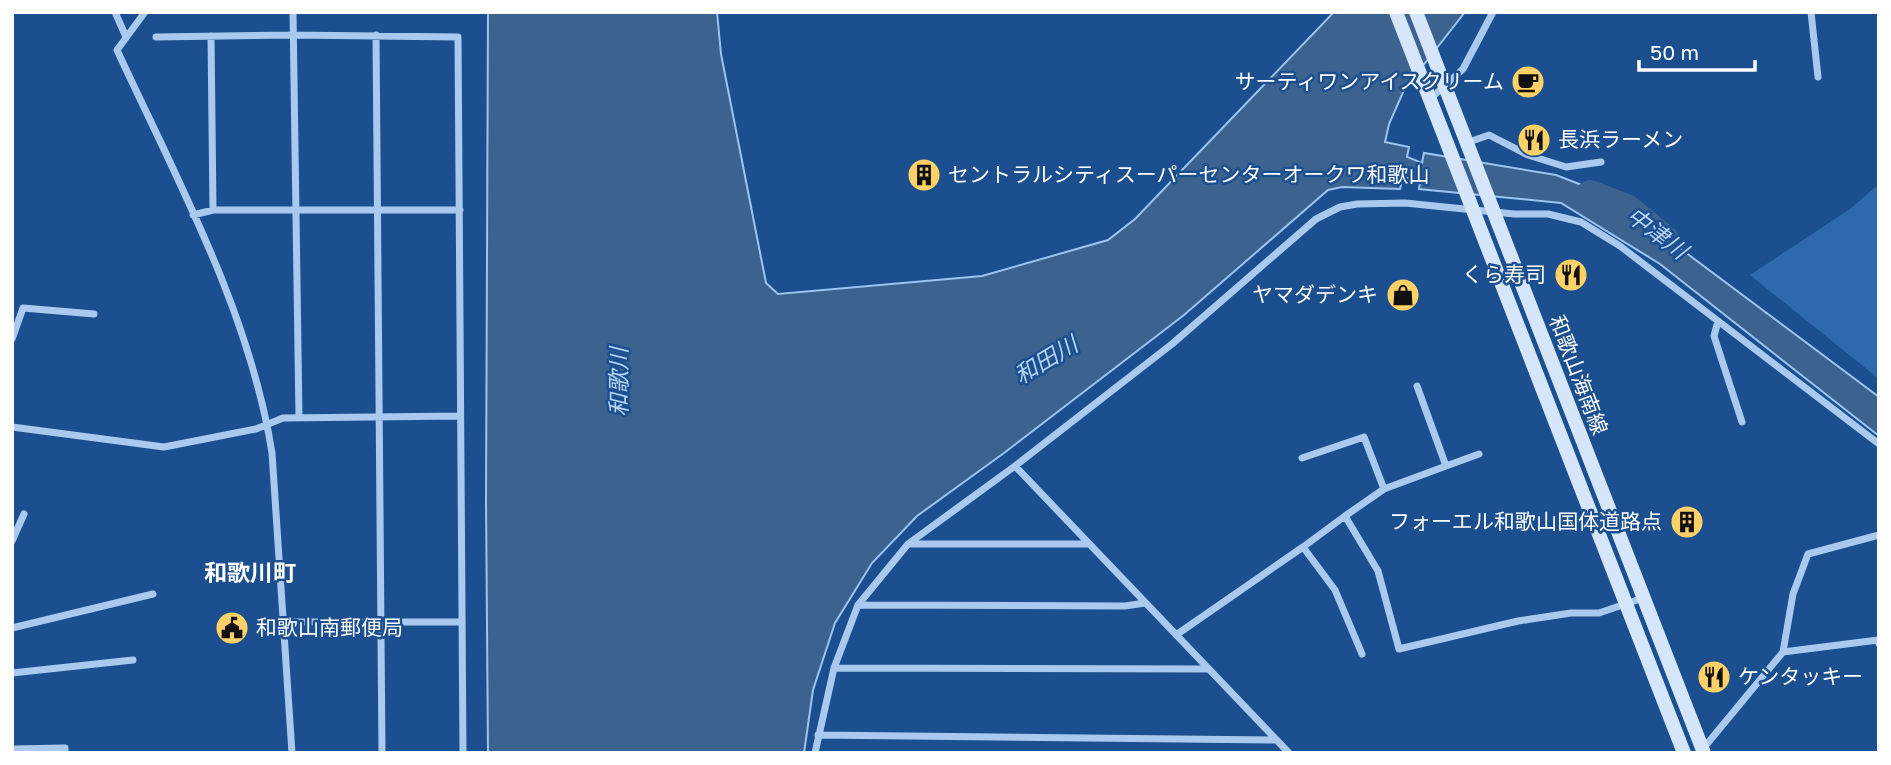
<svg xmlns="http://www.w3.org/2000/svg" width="1891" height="765" viewBox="0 0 1891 765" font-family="'Golos Text','Noto Sans JP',sans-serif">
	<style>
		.green { fill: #2e69ad }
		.water { fill: #3c6290; stroke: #9cc4f0; stroke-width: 2 }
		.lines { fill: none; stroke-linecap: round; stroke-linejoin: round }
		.river { stroke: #3c6290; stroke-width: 28 }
		.street { stroke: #a9c9ee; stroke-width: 7 }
		.secondary { stroke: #d6e6fa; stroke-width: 14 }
		.labels { text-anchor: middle; stroke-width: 5; stroke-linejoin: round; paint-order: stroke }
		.poi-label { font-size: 21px; fill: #fff; stroke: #1b4f8f; text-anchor: end }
		.street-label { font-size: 21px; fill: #fff; stroke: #1b4f8f }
		.water-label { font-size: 23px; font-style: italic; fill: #b5d3f5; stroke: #1b4f8f }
		.neighbourhood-label { font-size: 23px; font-weight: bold; fill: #fff; stroke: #1b4f8f }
	</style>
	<rect width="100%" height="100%" fill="#1b4f8f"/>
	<path class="green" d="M1879 184V379L1750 275 1850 209Z"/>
	<path class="water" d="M488 12H717L721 54 766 283 778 294 982 276 1108 240 1135 219 1334 12H1465L1404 90 1389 124 1385 142 1409 147 1407 157 1422 163 1424 153 1556 175 1610 196 1879 397V436L1660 264 1561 203 1419 189 1420 182 1403 177 1400 189 1342 187 1328 190 1184 315 1004 453 917 516 872 563 835 623 813 690 804 753H488L486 500Z"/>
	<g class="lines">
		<path class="river" d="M1590 194 1627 208 1665 239"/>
		<path class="street" d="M115 12 126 37
			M145 12 117 50C176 178 250 312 272 453L292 753
			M293 12 299 418
			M1811 12 1818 77
			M376 35 382 753
			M211 36 213 210
			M156 37 293 35 458 37 463 753
			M1430 99 1463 69 1493 12
			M1466 143 1489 135 1528 155 1566 167 1601 162
			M193 215 213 210H460
			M1718 321 1714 336 1742 422
			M12 339 23 308 94 314
			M1417 386 1446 466 1479 454
			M12 427 164 447 256 429 283 418 460 416
			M1302 458 1364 437 1384 489 1446 466
			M1015 466 1289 753
			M1384 489 1345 516 1378 571 1399 649 1518 621 1571 613H1599L1643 598
			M1345 516 1303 547 1335 590 1362 654
			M12 541 24 514
			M909 544H1089
			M858 605 1125 606 1145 603
			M284 622H462
			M12 628 153 594
			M1176 635 1303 547
			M1783 652 1878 640 1879 644
			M834 668 1208 669
			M12 673 133 660
			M818 735 1276 740
			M12 749 65 748V753
			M1702 750 1783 652 1793 594 1808 554 1879 535
			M815 753 834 668 858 605 908 544 1015 466 1172 344 1316 219 1340 207 1357 204 1405 203 1514 214H1548L1581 222 1620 246 1879 444"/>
		<path class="secondary" d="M1396 12 1684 753
			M1416 12 1704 753"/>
	</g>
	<defs>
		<symbol id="cafe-disc" viewBox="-11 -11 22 22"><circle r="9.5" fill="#ffd166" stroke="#1b4f8f"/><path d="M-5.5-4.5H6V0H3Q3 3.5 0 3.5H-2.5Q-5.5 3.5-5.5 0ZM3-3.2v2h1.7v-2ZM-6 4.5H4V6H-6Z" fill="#111"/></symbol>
		<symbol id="restaurant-disc" viewBox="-11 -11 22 22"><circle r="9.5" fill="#ffd166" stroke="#1b4f8f"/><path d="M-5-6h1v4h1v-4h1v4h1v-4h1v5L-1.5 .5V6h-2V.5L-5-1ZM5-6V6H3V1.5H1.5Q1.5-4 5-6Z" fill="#111"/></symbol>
		<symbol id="building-disc" viewBox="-11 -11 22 22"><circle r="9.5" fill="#ffd166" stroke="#1b4f8f"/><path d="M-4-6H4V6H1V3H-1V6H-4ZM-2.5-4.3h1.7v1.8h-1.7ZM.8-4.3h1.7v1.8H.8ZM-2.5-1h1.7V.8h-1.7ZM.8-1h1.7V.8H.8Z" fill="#111"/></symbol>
		<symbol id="shop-disc" viewBox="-11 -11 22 22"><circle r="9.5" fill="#ffd166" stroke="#1b4f8f"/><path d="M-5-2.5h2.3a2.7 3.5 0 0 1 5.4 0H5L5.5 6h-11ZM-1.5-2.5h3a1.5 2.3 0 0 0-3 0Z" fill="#111"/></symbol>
		<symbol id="civic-disc" viewBox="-11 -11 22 22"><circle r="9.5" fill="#ffd166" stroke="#1b4f8f"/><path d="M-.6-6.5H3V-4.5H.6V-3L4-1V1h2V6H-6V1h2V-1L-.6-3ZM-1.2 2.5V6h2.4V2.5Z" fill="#111"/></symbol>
	</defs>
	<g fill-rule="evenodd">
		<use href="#cafe-disc" x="1509" y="63" width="38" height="38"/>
		<use href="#restaurant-disc" x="1515" y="121" width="38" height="38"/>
		<use href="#building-disc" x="905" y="156" width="38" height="38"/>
		<use href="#restaurant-disc" x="1552" y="256" width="38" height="38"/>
		<use href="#shop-disc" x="1384" y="276" width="38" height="38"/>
		<use href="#building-disc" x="1668" y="503" width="38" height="38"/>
		<use href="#civic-disc" x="213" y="609" width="38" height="38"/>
		<use href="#restaurant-disc" x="1695" y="658" width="38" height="38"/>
	</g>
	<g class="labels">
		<g class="poi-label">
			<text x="1504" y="89">サーティワンアイスクリーム</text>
			<text x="1558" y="147" text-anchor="start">長浜ラーメン</text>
			<text x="948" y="182" text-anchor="start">セントラルシティスーパーセンターオークワ和歌山</text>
			<text x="1546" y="282">くら寿司</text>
			<text x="1378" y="302">ヤマダデンキ</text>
			<text x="1662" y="529">フォーエル和歌山国体道路点</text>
			<text x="256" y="635" text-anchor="start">和歌山南郵便局</text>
			<text x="1738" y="684" text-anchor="start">ケンタッキー</text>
		</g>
		<g class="street-label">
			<text transform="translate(1578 375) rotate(69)" y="7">和歌山海南線</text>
		</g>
		<g class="water-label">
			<text transform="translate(1657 233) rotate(37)" y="8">中津川</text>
			<text transform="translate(1046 360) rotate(-31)" y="8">和田川</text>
			<text transform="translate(619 382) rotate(-90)" y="8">和歌川</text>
		</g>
		<g class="neighbourhood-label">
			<text x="250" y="581">和歌川町</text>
		</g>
	</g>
	<rect width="1891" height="765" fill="none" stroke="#ffffff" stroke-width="28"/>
	<path d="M1639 60v10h116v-10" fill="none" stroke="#ffffff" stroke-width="3.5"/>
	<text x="1650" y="60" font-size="21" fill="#ffffff" stroke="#1b4f8f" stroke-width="5" paint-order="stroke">50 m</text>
</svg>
